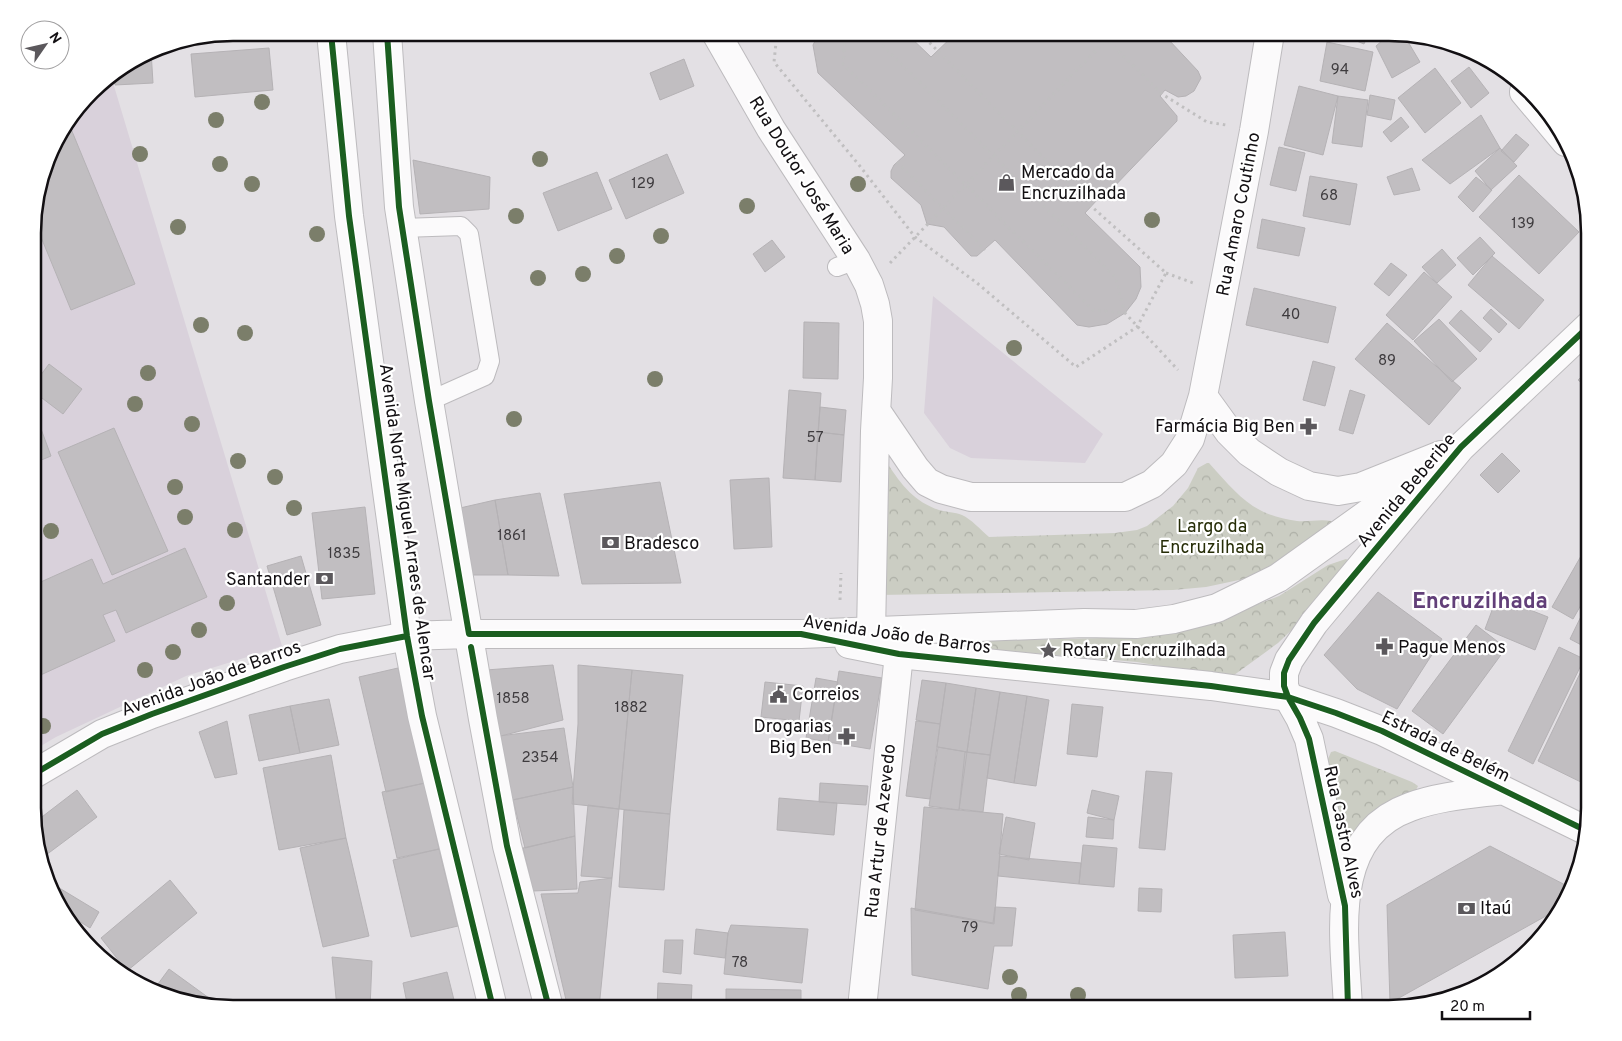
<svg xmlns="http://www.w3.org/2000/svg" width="1622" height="1041" viewBox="0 0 1622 1041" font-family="Overpass,sans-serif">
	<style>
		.built { fill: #d9d1db }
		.park { fill: url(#park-crowns) }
		.building { fill: #c1bec1; stroke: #b5b2b5 }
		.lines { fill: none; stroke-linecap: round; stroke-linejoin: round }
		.lane-casing { stroke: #bdbbbe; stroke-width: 20 }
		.street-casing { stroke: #bdbbbe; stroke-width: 30 }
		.secondary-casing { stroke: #bdbbbe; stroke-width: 30 }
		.primary-casing { stroke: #bdbbbe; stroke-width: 30 }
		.path { stroke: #c0bfc0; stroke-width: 3; stroke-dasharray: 2.5 4; stroke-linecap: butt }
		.lane { stroke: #fbfafb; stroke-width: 18 }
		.street { stroke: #fbfafb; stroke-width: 28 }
		.secondary { stroke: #fbfafb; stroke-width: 28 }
		.primary { stroke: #fbfafb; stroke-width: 28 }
		.cycleway-casing { stroke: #fff; stroke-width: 9 }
		.cycleway { stroke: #1b5e20; stroke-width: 6 }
		.tree { fill: #7b7e6a }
		.labels { text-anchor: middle; stroke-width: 4.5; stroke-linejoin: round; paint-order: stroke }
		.number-label { font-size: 15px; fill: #3e3b3e }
		.poi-label { font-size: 18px; fill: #120f12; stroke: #fff; text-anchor: start }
		.street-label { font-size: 18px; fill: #120f12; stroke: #fff }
		.park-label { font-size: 18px; fill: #262d07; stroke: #fff }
		.district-label { font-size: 22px; font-weight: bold; fill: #623f79; stroke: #fff }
		.rim { fill: none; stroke: #120f12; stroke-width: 2.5 }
	</style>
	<defs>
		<pattern id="park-crowns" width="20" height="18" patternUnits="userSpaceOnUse" patternTransform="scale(1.25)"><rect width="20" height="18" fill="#cbcdc3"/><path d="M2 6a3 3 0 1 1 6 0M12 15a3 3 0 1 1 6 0" fill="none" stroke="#adafa6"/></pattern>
	</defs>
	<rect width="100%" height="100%" fill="#e3e0e4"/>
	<path class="built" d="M111 76 282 646 186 676 56 737 34 750V207L53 144 101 82Z
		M933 296 1103 434 1085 463 971 458 950 448 924 413Z"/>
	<path class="park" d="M1207 463H1209C1238 495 1252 515 1297 521 1308 522 1320 519 1331 521L1334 524 1335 527 1253 577 1206 587 1173 590 878 595 888 464C901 485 915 502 939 510 946 512 955 512 962 515 971 519 981 530 989 537L1115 533 1137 530 1147 526 1173 506 1188 488 1198 468Z
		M1346 559 1350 561 1301 621 1278 643 1230 678 1137 662 879 640 969 641 1149 637 1200 626 1279 596 1328 565Z
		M1335 751 1412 782 1418 786 1416 790C1385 800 1362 818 1345 846L1338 823 1328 759 1331 752Z"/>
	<path class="building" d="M819 33H906L931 57 956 33H1161L1168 39 1198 71 1201 78 1194 91 1186 96 1178 97 1165 90 1160 96 1177 116V121L1108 193 1098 199 1085 213 1140 267 1141 287 1136 299 1125 313 1107 324 1089 327 1077 325 995 240 977 256H971L944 227 927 224 921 205 891 178V171L894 165 905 155 818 73 813 45Z
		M1337 33H1369L1364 44Z
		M1391 33 1404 35 1420 62 1392 78 1376 46Z
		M1327 42 1373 52 1365 91 1320 81Z
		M269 48 273 90 195 97 191 54Z
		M151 51 153 83 115 85V74Z
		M684 59 694 86 660 100 650 73Z
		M1469 67 1489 93 1471 108 1451 81Z
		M1435 68 1461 103 1425 133 1398 98Z
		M1299 86 1338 96 1323 155 1284 145Z
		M1370 95 1395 100 1391 120 1367 115Z
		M1338 96 1368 100 1362 147 1332 143Z
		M1481 115 1500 148 1450 184 1422 160Z
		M1401 117 1409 127 1391 142 1383 132Z
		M69 124 135 284 71 310 34 220V207L53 144Z
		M1516 134 1529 145 1514 162 1501 151Z
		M1279 147 1305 153 1296 191 1270 185Z
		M1500 148 1517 166 1491 190 1475 171Z
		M667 154 684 193 626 219 609 180Z
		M413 160 490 177 489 209 420 214Z
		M1412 168 1420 190 1394 195 1387 177Z
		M597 172 612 209 558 231 543 193Z
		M1519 175 1579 232 1539 274 1479 217Z
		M1310 176 1357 184 1350 225 1303 216Z
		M1476 177 1492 190 1473 212 1458 197Z
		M1262 219 1305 228 1299 256 1257 248Z
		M1480 237 1495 253 1473 275 1457 258Z
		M772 240 785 257 765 272 753 254Z
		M1442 249 1456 265 1437 283 1422 267Z
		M1492 256 1544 300 1519 329 1468 285Z
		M1391 263 1407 275 1389 296 1374 284Z
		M1424 272 1452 297 1413 340 1386 315Z
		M1254 288 1336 307 1328 343 1246 325Z
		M1491 309 1507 324 1499 333 1483 318Z
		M1461 310 1492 339 1480 352 1449 323Z
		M1439 319 1477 359 1452 382 1414 341Z
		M804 322 839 323 838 379 803 378Z
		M1387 323 1461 388 1429 425 1355 359Z
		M1313 361 1335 367 1325 406 1303 400Z
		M49 364 82 389 63 414 34 392V384Z
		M1589 369V389L1578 380Z
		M789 390 821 393 815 480 783 478Z
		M1350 390 1365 395 1353 434 1339 430Z
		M820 407 846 410 844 435 818 432Z
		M34 410 51 456 34 463Z
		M114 428 168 551 112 575 58 452Z
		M818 432 844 435 841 482 815 480Z
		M1502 453 1520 471 1498 493 1480 475Z
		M769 478 772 547 734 549 730 480Z
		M660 482 681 583 582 584 564 494Z
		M540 493 559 576 508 575 495 500Z
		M495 500 508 575H472L460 508Z
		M365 507 375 594 322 599 312 513Z
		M185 548 207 597 126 633 116 610 103 615 115 641 34 678V585L92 559 103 584Z
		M301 556 321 625 287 635 267 566Z
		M1581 556 1589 561V591L1573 619 1552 607Z
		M1378 592 1442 639 1397 709 1357 689 1324 655Z
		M1497 597 1548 617 1535 650 1485 629Z
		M1589 600V649L1570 639Z
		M1476 625 1506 648 1443 734 1412 711Z
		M1559 647 1584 659 1533 764 1508 751Z
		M1585 663 1589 665V786L1538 761Z
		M553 665 563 720 497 737 486 670Z
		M578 665 632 670 619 809 572 804 578 724Z
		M398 668 425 783 386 792 359 677Z
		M632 670 683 675 670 814 619 809Z
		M839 671 882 678 870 749 828 742Z
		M816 678 838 682 828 742 806 738Z
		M922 680 946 683 940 724 916 720Z
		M765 682 803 686 799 721 761 717Z
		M946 683 976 688 967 752 937 747Z
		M976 688 1000 692 990 755 967 752Z
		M1000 692 1027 696 1014 783 987 778Z
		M1027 696 1049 700 1036 786 1014 783Z
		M329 699 339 745 300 753 290 706Z
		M1072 704 1103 707 1097 757 1067 754Z
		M290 706 300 753 259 761 249 715Z
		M227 721 237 774 215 778 199 732Z
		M916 721 940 724 930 799 906 796Z
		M564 728 573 787 512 800 499 736Z
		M938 747 967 752 959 810 929 806Z
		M965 752 990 755 983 812 959 809Z
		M331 755 346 838 279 850 263 768Z
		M1146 771 1172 773 1165 850 1139 848Z
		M425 783 439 849 397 858 382 792Z
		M820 783 868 786 866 805 819 802Z
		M573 787 575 836 525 848 513 800Z
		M77 790 97 817 42 858 34 834V823Z
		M1092 790 1119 796 1114 820 1087 813Z
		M779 798 837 803 834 835 777 830Z
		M588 805 619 809 612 878 581 876Z
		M924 807 1003 814 994 924 915 910Z
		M624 810 670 814 664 890 619 887Z
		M1006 817 1035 823 1029 860 999 854Z
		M1088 817 1114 820 1113 839 1086 837Z
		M575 836 577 889 533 891 523 848Z
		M346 838 369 936 323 947 300 848Z
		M1083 845 1117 848 1114 887 1079 884Z
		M1490 846 1571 888 1562 907 1390 1003 1387 905Z
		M439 849 458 926 411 937 393 860Z
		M1000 856 1081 863 1079 884 998 876Z
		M612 878 599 1008H585L567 1004 541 894 578 893 580 882Z
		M170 880 197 913 127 971 101 938Z
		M51 883 99 912 90 928 60 909Z
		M1139 888 1162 889 1161 912 1138 911Z
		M995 907 1016 908 1012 946H994L988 989 912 975 911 908 993 923Z
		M731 925 808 929 802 983 724 974 728 933Z
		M696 929 728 933 725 958 694 954Z
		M1285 932 1288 976 1235 978 1233 935Z
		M665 940H683L681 974 663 972Z
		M332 957 372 961 370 1008H337Z
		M169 969 220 1006 169 998 124 976 127 971 155 988Z
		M447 972 456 1008H408L403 983Z
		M658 983 692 985 691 1008H657Z
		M726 989 801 990V1008H726Z"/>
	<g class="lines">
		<defs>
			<path id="lane" d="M402 228 461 226 469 234 490 361 485 376 429 401
				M837 267 856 260"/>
			<path id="street" d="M716 33 771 129 856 260 869 285 875 304 878 321V378L875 431 871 633
				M1524 92 1566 142
				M1203 396 1229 432 1249 452 1279 472 1309 486 1338 491 1361 487 1441 455
				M877 412 915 468 927 482 941 489 971 497H1125L1152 484 1174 464 1190 439 1203 396 1254 131 1270 33
				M862 1008 899 654"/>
			<path id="secondary" d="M1288 697 1336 713 1382 731 1587 831
				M1288 697 1300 718 1309 739 1342 895
				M34 774 102 734 152 714 284 667 340 649 407 636
				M1348 1008C1345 938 1326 837 1410 807 1439 796 1472 794 1503 790"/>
			<path id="primary" d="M331 33 349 216 407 636 422 716 493 1008
				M387 33 399 207 429 401 483 719 507 846 549 1008
				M407 636 469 634H801L1084 623 1136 624 1174 619 1217 608 1278 578 1461 447
				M849 644 899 654 1211 686 1288 697 1284 686V673L1289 660 1314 623 1461 447 1589 326"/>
		</defs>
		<use href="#lane" class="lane-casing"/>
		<use href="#street" class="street-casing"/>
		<use href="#secondary" class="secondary-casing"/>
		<use href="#primary" class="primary-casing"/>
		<path class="path" d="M777 33 774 62 859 165 915 237 977 283 1076 367 1137 327 1166 273 1091 206 920 33
			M839 33 845 38 843 64 1093 310 1125 313 1178 370
			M1100 33 1162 94 1207 122 1226 125
			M845 38 878 41 1115 277 1125 313
			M897 162 985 250
			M890 263 1106 40
			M1166 273 1196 284
			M840 600 841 573"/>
		<use href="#lane" class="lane"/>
		<use href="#street" class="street"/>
		<use href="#secondary" class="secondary"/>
		<use href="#primary" class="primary"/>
		<defs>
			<path id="cycleway" d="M331 33 349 216 407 636 422 716 493 1008
				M387 33 399 207 429 401 469 634H801L899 654 1211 686 1288 697 1336 713 1382 731 1587 831
				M1524 92 1566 142
				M471 647 507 846 549 1008
				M34 774 102 734 152 714 284 667 340 649 407 636
				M1348 1008 1345 906 1309 739 1300 718 1288 697 1284 686V673L1289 660 1314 623 1461 447 1589 326"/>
		</defs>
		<use href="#cycleway" class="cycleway-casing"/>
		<use href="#cycleway" class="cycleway"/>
	</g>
	<g class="tree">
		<circle cx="262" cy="102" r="8"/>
		<circle cx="216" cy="120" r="8"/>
		<circle cx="140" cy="154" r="8"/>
		<circle cx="540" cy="159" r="8"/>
		<circle cx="220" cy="164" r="8"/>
		<circle cx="252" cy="184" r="8"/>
		<circle cx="858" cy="184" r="8"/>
		<circle cx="747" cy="206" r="8"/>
		<circle cx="516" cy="216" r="8"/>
		<circle cx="1152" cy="220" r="8"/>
		<circle cx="178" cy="227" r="8"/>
		<circle cx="317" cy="234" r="8"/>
		<circle cx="661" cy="236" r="8"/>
		<circle cx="617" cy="256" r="8"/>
		<circle cx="583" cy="274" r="8"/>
		<circle cx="538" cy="278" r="8"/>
		<circle cx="201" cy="325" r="8"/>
		<circle cx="245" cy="333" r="8"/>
		<circle cx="1014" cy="348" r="8"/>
		<circle cx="148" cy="373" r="8"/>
		<circle cx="655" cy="379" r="8"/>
		<circle cx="135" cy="404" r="8"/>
		<circle cx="514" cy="419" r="8"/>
		<circle cx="192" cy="424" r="8"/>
		<circle cx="238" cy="461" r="8"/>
		<circle cx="275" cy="477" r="8"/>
		<circle cx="175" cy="487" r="8"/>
		<circle cx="294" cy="508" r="8"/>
		<circle cx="185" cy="517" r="8"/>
		<circle cx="235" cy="530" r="8"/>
		<circle cx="51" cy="531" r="8"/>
		<circle cx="227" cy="603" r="8"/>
		<circle cx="199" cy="630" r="8"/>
		<circle cx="173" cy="652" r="8"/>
		<circle cx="145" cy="670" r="8"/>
		<circle cx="43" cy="726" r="8"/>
		<circle cx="1010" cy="977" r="8"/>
		<circle cx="1019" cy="995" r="8"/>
		<circle cx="1078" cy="995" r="8"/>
	</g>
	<defs>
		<symbol id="shop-bare" viewBox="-9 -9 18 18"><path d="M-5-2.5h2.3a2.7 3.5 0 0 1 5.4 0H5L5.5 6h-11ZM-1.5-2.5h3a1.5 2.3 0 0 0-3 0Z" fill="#5b585c" stroke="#fff" stroke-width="2.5" paint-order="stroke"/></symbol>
		<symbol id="pharmacy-bare" viewBox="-9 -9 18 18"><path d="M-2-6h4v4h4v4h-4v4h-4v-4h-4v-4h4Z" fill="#5b585c" stroke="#fff" stroke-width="2.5" paint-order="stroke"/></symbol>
		<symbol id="bank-bare" viewBox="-9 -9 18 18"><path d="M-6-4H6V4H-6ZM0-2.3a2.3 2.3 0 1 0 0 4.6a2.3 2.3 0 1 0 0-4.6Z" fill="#5b585c" stroke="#fff" stroke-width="2.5" paint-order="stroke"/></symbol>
		<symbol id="sight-bare" viewBox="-9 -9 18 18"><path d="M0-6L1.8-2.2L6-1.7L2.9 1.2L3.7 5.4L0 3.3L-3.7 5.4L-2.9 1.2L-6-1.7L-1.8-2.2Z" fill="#5b585c" stroke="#fff" stroke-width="2.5" paint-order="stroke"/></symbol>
		<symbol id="civic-bare" viewBox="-9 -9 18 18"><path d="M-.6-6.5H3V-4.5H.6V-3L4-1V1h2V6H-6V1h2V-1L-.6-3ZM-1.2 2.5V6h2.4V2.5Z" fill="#5b585c" stroke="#fff" stroke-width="2.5" paint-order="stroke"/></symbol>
	</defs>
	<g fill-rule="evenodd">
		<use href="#shop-bare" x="994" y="170" width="25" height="25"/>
		<use href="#pharmacy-bare" x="1296" y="414" width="25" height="25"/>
		<use href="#bank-bare" x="598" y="530" width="25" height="25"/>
		<use href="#bank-bare" x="312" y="566" width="25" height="25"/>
		<use href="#pharmacy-bare" x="1372" y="634" width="25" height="25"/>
		<use href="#sight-bare" x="1036" y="638" width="25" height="25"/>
		<use href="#civic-bare" x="766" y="682" width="25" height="25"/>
		<use href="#pharmacy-bare" x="834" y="724" width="25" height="25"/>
		<use href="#bank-bare" x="1454" y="896" width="25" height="25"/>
	</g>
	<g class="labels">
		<g class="number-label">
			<text x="1340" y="74">94</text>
			<text x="643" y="188">129</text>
			<text x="1329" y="200">68</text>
			<text x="1523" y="228">139</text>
			<text x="1291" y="319">40</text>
			<text x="1387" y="365">89</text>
			<text x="815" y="442">57</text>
			<text x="512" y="540">1861</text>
			<text x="344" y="558">1835</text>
			<text x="513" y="703">1858</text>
			<text x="631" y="712">1882</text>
			<text x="540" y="762">2354</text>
			<text x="970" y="932">79</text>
			<text x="740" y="967">78</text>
		</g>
		<g class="poi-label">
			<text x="1021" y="178">Mercado da<tspan x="1021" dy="21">Encruzilhada</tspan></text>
			<text x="1295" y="432" text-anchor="end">Farmácia Big Ben</text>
			<text x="624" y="549">Bradesco</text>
			<text x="310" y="585" text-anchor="end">Santander</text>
			<text x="1398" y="653">Pague Menos</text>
			<text x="1062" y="656">Rotary Encruzilhada</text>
			<text x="792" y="700">Correios</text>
			<text x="832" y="732" text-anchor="end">Drogarias<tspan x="832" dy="21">Big Ben</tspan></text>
			<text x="1480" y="914">Itaú</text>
		</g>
		<g class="street-label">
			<text transform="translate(802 175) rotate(58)" y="6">Rua Doutor José Maria</text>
			<text transform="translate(1238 214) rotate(-79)" y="6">Rua Amaro Coutinho</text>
			<text transform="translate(1406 490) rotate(-50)" y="6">Avenida Beberibe</text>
			<text transform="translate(408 522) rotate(82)" y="6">Avenida Norte Miguel Arraes de Alencar</text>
			<text transform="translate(897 634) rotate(8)" y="6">Avenida João de Barros</text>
			<text transform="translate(211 678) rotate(-20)" y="6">Avenida João de Barros</text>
			<text transform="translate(1446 746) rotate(26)" y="6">Estrada de Belém</text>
			<text transform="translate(880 831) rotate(-84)" y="6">Rua Artur de Azevedo</text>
			<text transform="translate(1344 832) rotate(78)" y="6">Rua Castro Alves</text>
		</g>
		<g class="park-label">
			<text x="1212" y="532">Largo da<tspan x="1212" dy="21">Encruzilhada</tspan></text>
		</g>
		<g class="district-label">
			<text x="1480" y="608">Encruzilhada</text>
		</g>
	</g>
	<path d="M0 0H1622V1041H0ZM233 41H1389A192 192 0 0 1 1581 233V808A192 192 0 0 1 1389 1000H233A192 192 0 0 1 41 808V233A192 192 0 0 1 233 41Z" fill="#fff" fill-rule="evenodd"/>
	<path class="rim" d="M233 41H1389A192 192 0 0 1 1581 233V808A192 192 0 0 1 1389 1000H233A192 192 0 0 1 41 808V233A192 192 0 0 1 233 41Z"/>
	<g transform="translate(45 45) rotate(56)"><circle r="24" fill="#ffffff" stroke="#a09fa0"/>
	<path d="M0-4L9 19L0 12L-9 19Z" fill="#5b585c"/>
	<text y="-8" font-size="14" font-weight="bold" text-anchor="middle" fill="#120f12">N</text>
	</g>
	<path d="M1442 1011v8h88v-8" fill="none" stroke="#120f12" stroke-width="2.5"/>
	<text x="1450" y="1011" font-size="15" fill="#120f12" stroke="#ffffff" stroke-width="4" paint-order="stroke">20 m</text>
</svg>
